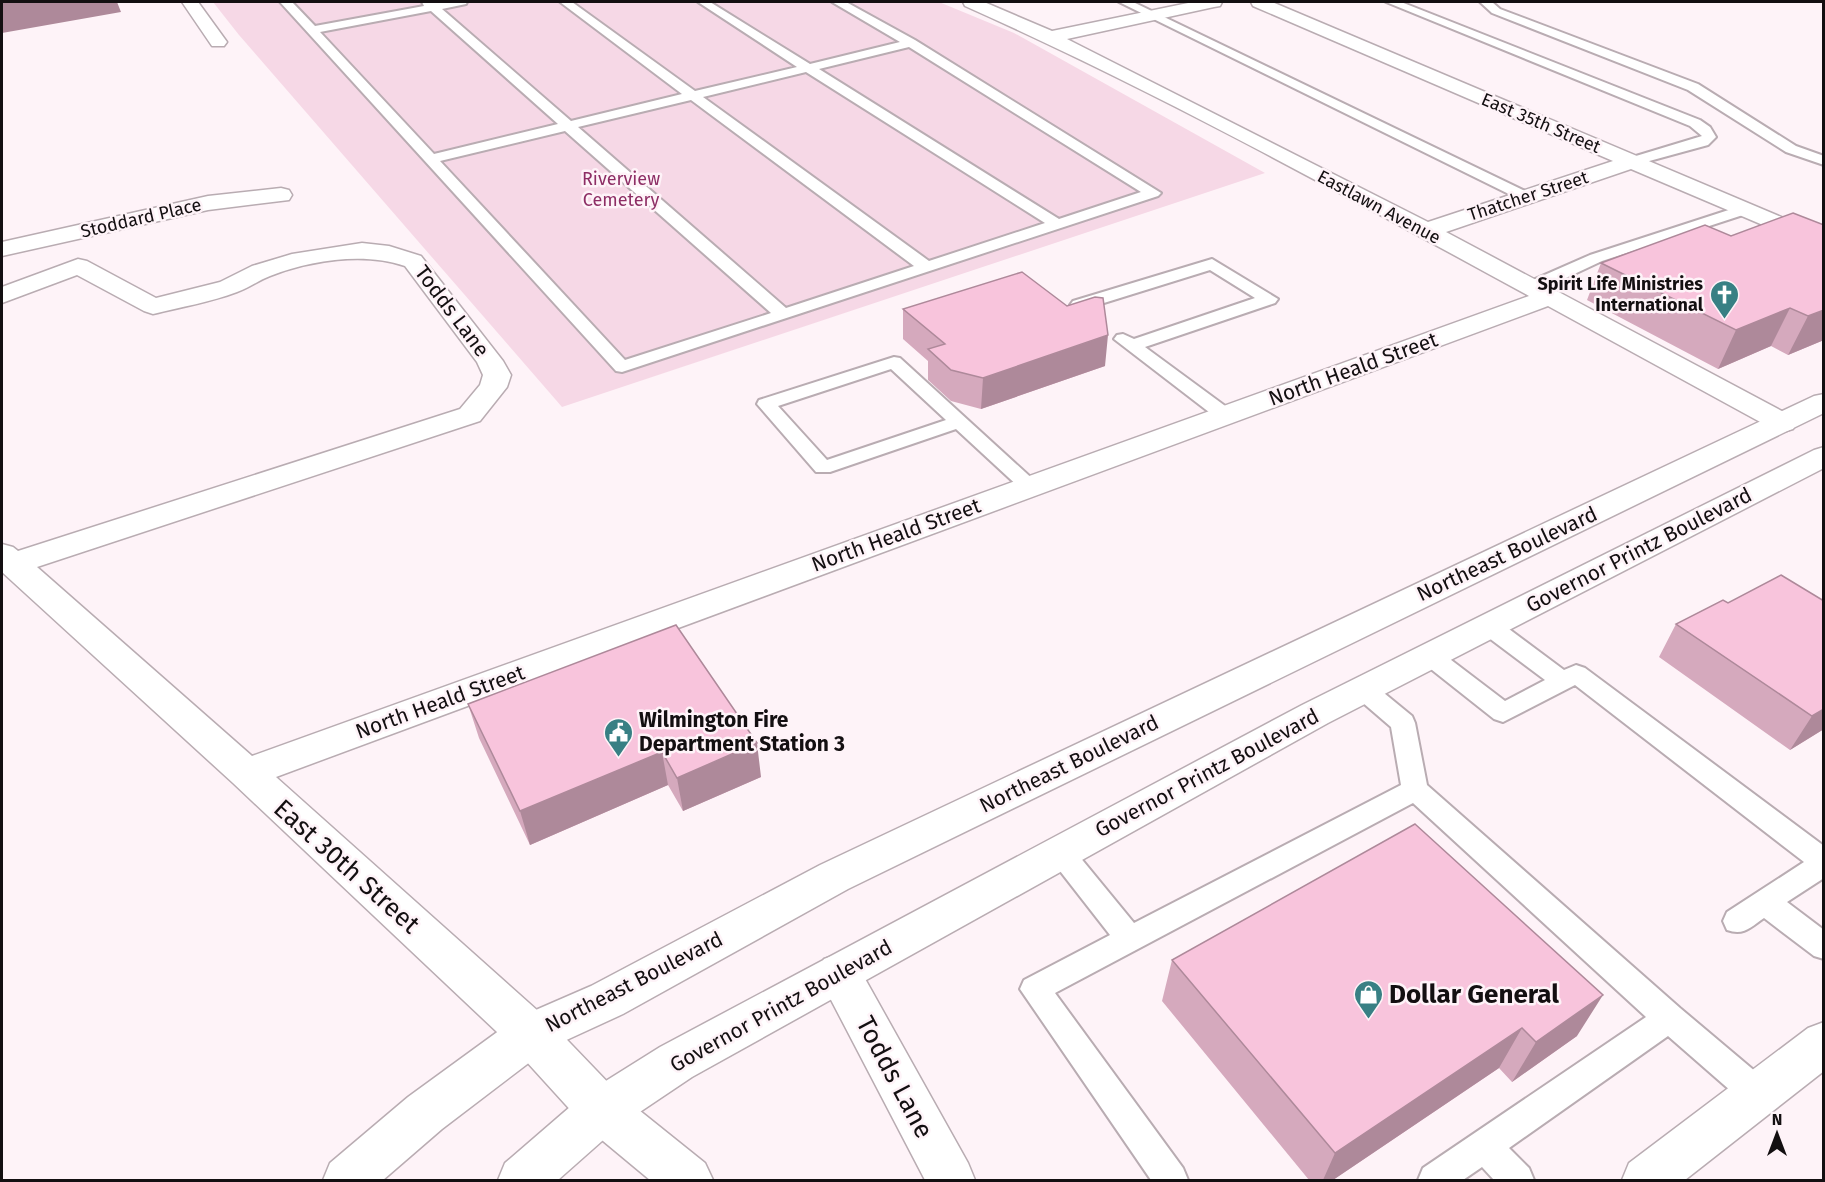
<svg xmlns="http://www.w3.org/2000/svg" width="1825" height="1182" viewBox="0 0 1825 1182" font-family="'Fira Sans',sans-serif">
	<style>
		.green { fill: #f6d8e6 }
		.lines { fill: none; stroke-linecap: round; stroke-linejoin: round }
		.service-casing { stroke: #b9acb2; stroke-width: 4 }
		.minor-casing { stroke: #b9acb2; stroke-width: 3 }
		.primary-casing { stroke: #b9acb2; stroke-width: 3 }
		.service { fill: #fff; fill-rule: evenodd }
		.minor { fill: #fff; fill-rule: evenodd }
		.primary { fill: #fff; fill-rule: evenodd }
		.wall { fill: #d5a9bd }
		.shaded-wall { fill: #ae899a }
		.building { fill: #f8c4dc; stroke: #ae899a; stroke-width: 1.5 }
		.labels { text-anchor: middle; stroke-width: 5; stroke-linejoin: round; paint-order: stroke }
		.far-street-label { font-size: 18px; fill: #130f11; stroke: #fef3f8 }
		.far-park-label { font-size: 18px; fill: #8d2e65; stroke: #fef3f8 }
		.far-poi-label { font-size: 18px; font-weight: bold; fill: #130f11; stroke: #fef3f8; text-anchor: end }
		.street-label { font-size: 21px; fill: #130f11; stroke: #fef3f8 }
		.poi-label { font-size: 21px; font-weight: bold; fill: #130f11; stroke: #fef3f8; text-anchor: start }
		.near-street-label { font-size: 26px; fill: #130f11; stroke: #fef3f8 }
		.near-poi-label { font-size: 26px; font-weight: bold; fill: #130f11; stroke: #fef3f8; text-anchor: start }
	</style>
	<rect width="100%" height="100%" fill="#fef3f8"/>
	<path class="green" d="M213 2H939L1014 33 1265 173 562 407 239 35Z"/>
	<g class="lines">
		<defs>
			<path id="service" d="M280 2H292L315 26 424 6 422 2 436 3 467 2 466 4 442 9 571 121 682 94 560 2H572L695 91 797 67 698 2H710L810 64 900 42 832 2H846L915 40 1161 193 1158 196 622 372 616 371ZM431 11 558 124 434 154 320 32ZM909 47 1141 192 1059 219 819 69ZM806 72 1045 223 929 261 703 97ZM691 100 914 266 786 308 578 127ZM565 131 771 313 625 360 440 161Z
				M1119 2H1133L1531 194 1534 197 1526 202 1521 200Z
				M1386 2H1401L1700 120 1710 127 1716 137 1708 145 1631 166 1626 165 1624 162 1626 159 1702 136 1690 126Z
				M1480 2H1492L1500 9 1698 84 1796 146 1824 156V165L1786 152 1688 90 1492 13Z
				M1744 205 1749 207 1752 210 1749 213 1602 261 1536 292H1524L1522 288 1524 284 1590 255Z
				M1212 259 1278 299 1275 303 1145 347 1232 411 1235 415 1232 419H1218L1114 339 1117 335 1123 334 1134 339 1255 298 1210 270 1091 307 1089 312H1077L1070 305 1073 301Z
				M894 357 900 358 1037 483 1040 487 1037 491 1030 493 1023 491 956 429 830 472H816L757 404 759 400ZM891 369 946 420 827 460 778 406Z
				M1489 618 1497 620 1564 670 1576 665 1585 668 1824 846V878L1787 902 1824 930V959L1814 956 1764 918C1751 927 1744 936 1727 930L1723 921 1727 912 1804 862 1575 685 1503 722 1494 719 1422 662 1418 656 1422 650 1430 648 1438 650 1505 701 1545 680 1481 632 1477 626 1481 620Z
				M1364 681 1373 684 1412 716 1415 723 1427 785 1680 1008 1769 1083 1774 1094 1769 1105 1758 1109 1747 1105 1668 1036 1509 1148 1529 1168 1534 1180H1494L1482 1167 1463 1180H1418L1423 1168 1646 1017 1413 803 1055 993 1183 1168 1188 1180H1151L1020 989 1024 980 1110 935 1046 853 1050 845 1060 842 1070 845 1134 923 1401 785 1391 727 1355 696 1352 690 1355 684Z"/>
			<path id="minor" d="M182 2H198L227 42 224 46H212Z
				M963 2H984L1052 31 1193 2H1222L1220 6 1214 7 1067 39 1428 222 1613 161 1253 6 1251 2H1272L1824 235V251L1631 169 1446 232 1793 417 1797 423 1793 429 1783 432 1773 429 1548 306 276 777 547 1019 619 1094 705 1163 713 1180H650L585 1126 515 1049 233 783 2 572V544L13 547 18 551 460 409 480 385 483 375 477 362 405 266C364 252 311 260 270 276 259 280 249 288 237 292 211 302 181 307 153 314L144 311 77 275 2 303V287L78 259 87 261 156 298 220 282 252 266 292 254 362 243 389 246 421 256 503 361 511 375 507 387 480 421 37 567 252 756 1529 296C1344 195 1158 92 965 6Z
				M281 188 289 190 292 195 289 200 208 210 2 256V242L208 196Z
				M839 954 854 959 968 1163 975 1180H925L817 973 824 959Z
				M1824 1022V1071L1685 1180H1622L1629 1163 1808 1028Z"/>
			<path id="primary" d="M1824 394V413L848 889 623 1014 547 1049 442 1129 383 1180H323L330 1163 408 1097 515 1019 591 986 820 865 1814 396Z
				M1824 447V468L1328 723 692 1077 619 1126 558 1180H498L505 1163 585 1094 660 1047 1302 705 1814 450Z"/>
		</defs>
		<use href="#service" class="service-casing"/>
		<use href="#minor" class="minor-casing"/>
		<use href="#primary" class="primary-casing"/>
		<use href="#service" class="service"/>
		<use href="#minor" class="minor"/>
		<use href="#primary" class="primary"/>
	</g>
	<path class="wall" d="M1824 225V340L1788 355 1771 346 1718 369 1587 300 1601 263 1731 236Z
		M903 309 1105 366 981 409 951 401 928 380V361L903 339Z
		M1723 600 1824 729 1790 750 1659 657 1676 624Z
		M468 704 761 777 683 811 668 785 530 845 479 738Z
		M1172 960 1577 1036 1512 1082 1499 1068 1333 1180H1309L1162 1001Z"/>
	<path class="shaded-wall" d="M2 2H117L121 12 2 33Z
		M1790 308 1771 346 1718 369 1736 330Z
		M1824 310V340L1788 355 1808 316Z
		M1108 335 1105 366 981 409 983 378Z
		M1824 709V729L1790 750 1812 716Z
		M757 743 761 777 683 811 677 778Z
		M662 752 668 785 530 845 520 811Z
		M1603 995 1577 1036 1512 1082 1536 1042Z
		M1522 1028 1499 1068 1333 1180H1323L1335 1153Z"/>
	<path class="building" d="M1793 213 1824 225V310L1808 316 1790 308 1736 330 1601 263 1705 225 1731 236Z
		M1022 272 1067 306 1095 297 1103 298 1108 335 983 378 951 370 928 349 945 344 903 309Z
		M1781 575 1824 601V709L1812 716 1676 624 1723 600 1728 603Z
		M676 625 757 743 677 778 662 752 520 811 468 704Z
		M1415 824 1603 995 1536 1042 1522 1028 1335 1153 1172 960Z"/>
	<defs>
		<symbol id="church-pin" viewBox="-11 -11 22 30"><path d="M0 17L-7.5 6A9.5 9.5 0 1 1 7.5 6Z" fill="#388084" stroke="#fef3f8"/><path d="M-1.2-6h2.4v3.5h3.3v2.4h-3.3V6h-2.4V-.1h-3.3v-2.4h3.3Z" fill="#fff"/></symbol>
		<symbol id="civic-pin" viewBox="-11 -11 22 30"><path d="M0 17L-7.5 6A9.5 9.5 0 1 1 7.5 6Z" fill="#388084" stroke="#fef3f8"/><path d="M-.6-6.5H3V-4.5H.6V-3L4-1V1h2V6H-6V1h2V-1L-.6-3ZM-1.2 2.5V6h2.4V2.5Z" fill="#fff"/></symbol>
		<symbol id="shop-pin" viewBox="-11 -11 22 30"><path d="M0 17L-7.5 6A9.5 9.5 0 1 1 7.5 6Z" fill="#388084" stroke="#fef3f8"/><path d="M-5-2.5h2.3a2.7 3.5 0 0 1 5.4 0H5L5.5 6h-11ZM-1.5-2.5h3a1.5 2.3 0 0 0-3 0Z" fill="#fff"/></symbol>
	</defs>
	<g fill-rule="evenodd">
		<use href="#church-pin" x="1708" y="278" width="33" height="45"/>
		<use href="#civic-pin" x="602" y="716" width="33" height="45"/>
		<use href="#shop-pin" x="1352" y="978" width="33" height="45"/>
	</g>
	<g class="labels">
		<g class="far-street-label">
			<text transform="translate(1541 123) rotate(23)" y="6">East 35th Street</text>
			<text transform="translate(1528 196) rotate(-18)" y="6">Thatcher Street</text>
			<text transform="translate(1379 207) rotate(28)" y="6">Eastlawn Avenue</text>
			<text transform="translate(141 218) rotate(-13)" y="6">Stoddard Place</text>
		</g>
		<g class="far-park-label">
			<text x="621" y="185">Riverview<tspan x="621" dy="21">Cemetery</tspan></text>
		</g>
		<g class="far-poi-label">
			<text x="1703" y="290">Spirit Life Ministries<tspan x="1703" dy="21">International</tspan></text>
		</g>
		<g class="street-label">
			<text transform="translate(452 311) rotate(53)" y="7">Todds Lane</text>
			<text transform="translate(1353 369) rotate(-20)" y="7">North Heald Street</text>
			<text transform="translate(896 535) rotate(-20)" y="7">North Heald Street</text>
			<text transform="translate(1639 550) rotate(-27)" y="7">Governor Printz Boulevard</text>
			<text transform="translate(1507 554) rotate(-25)" y="7">Northeast Boulevard</text>
			<text transform="translate(440 702) rotate(-20)" y="7">North Heald Street</text>
			<text transform="translate(1069 764) rotate(-26)" y="7">Northeast Boulevard</text>
			<text transform="translate(1207 773) rotate(-28)" y="7">Governor Printz Boulevard</text>
			<text transform="translate(634 982) rotate(-27)" y="7">Northeast Boulevard</text>
			<text transform="translate(781 1006) rotate(-29)" y="7">Governor Printz Boulevard</text>
		</g>
		<g class="poi-label">
			<text x="639" y="727">Wilmington Fire<tspan x="639" dy="24">Department Station 3</tspan></text>
		</g>
		<g class="near-street-label">
			<text transform="translate(347 866) rotate(42)" y="9">East 30th Street</text>
			<text transform="translate(895 1077) rotate(62)" y="9">Todds Lane</text>
		</g>
		<g class="near-poi-label">
			<text x="1389" y="1003">Dollar General</text>
		</g>
	</g>
	<rect width="1825" height="1182" fill="none" stroke="#130f11" stroke-width="6"/>
	<g transform="translate(1777 1134)" stroke="#fef3f8" stroke-width="4.5" paint-order="stroke">
	<path d="M0-4.5L10 22L0 15L-10 22Z" fill="#130f11"/>
	<text y="-9" font-size="16" font-weight="bold" text-anchor="middle" fill="#130f11">N</text>
	</g>
</svg>
